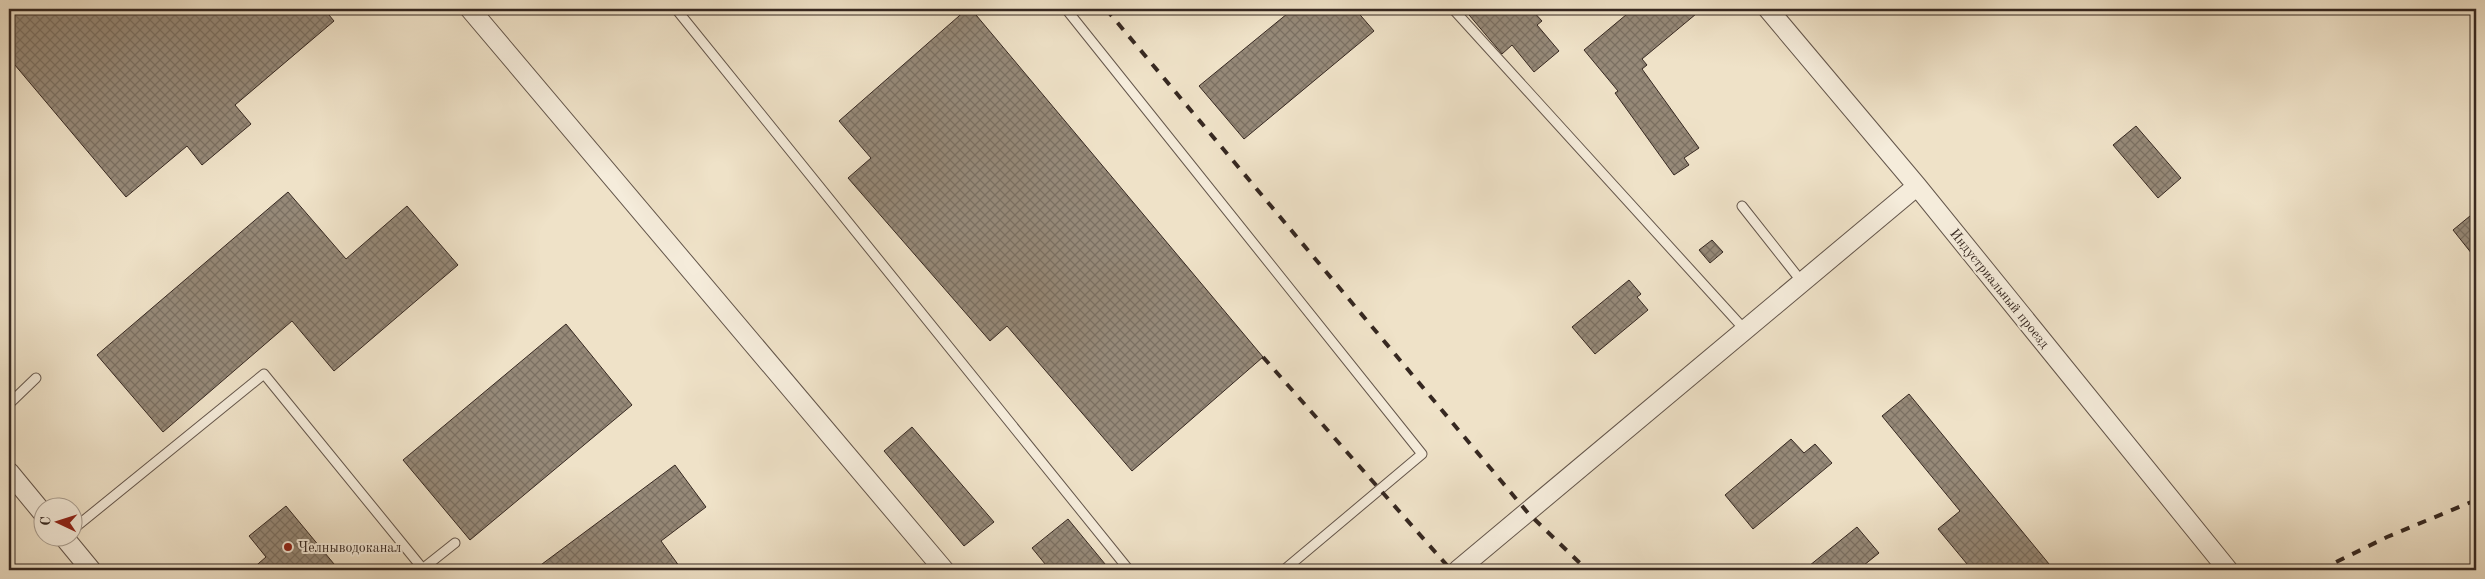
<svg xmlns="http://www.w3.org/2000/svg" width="2485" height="579" viewBox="0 0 2485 579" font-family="'Old Standard TT',serif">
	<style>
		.building { fill: url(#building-cross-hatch); stroke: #362821 }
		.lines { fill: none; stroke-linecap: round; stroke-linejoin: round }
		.lane-casing { stroke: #64564b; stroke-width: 11 }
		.street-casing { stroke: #64564b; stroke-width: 21 }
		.lane { stroke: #f5ecdb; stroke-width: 9 }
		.street { stroke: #f5ecdb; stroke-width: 19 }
		.rail { stroke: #362821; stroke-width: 4; stroke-dasharray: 9 9; stroke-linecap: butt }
		.poi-dot { fill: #8f2418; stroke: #f5ecdb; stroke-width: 2 }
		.labels { text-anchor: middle; stroke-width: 4; stroke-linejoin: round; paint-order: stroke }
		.street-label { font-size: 14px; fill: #362821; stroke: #f5ecdb }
		.poi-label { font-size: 14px; fill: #362821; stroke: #f5ecdb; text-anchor: start }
	</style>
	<defs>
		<pattern id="building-cross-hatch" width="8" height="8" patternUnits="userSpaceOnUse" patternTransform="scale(1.25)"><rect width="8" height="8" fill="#968978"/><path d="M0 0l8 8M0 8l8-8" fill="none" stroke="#7b7062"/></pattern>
	</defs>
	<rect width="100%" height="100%" fill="#efe2c8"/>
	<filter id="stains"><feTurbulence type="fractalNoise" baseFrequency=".004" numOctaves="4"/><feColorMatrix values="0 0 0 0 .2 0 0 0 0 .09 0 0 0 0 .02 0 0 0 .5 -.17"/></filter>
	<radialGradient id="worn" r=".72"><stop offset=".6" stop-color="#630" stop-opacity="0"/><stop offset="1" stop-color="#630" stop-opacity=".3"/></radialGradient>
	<path class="building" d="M9 9H324L334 21 235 105 251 124 202 165 187 146 126 197 9 58Z
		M967 9H971L1263 357 1132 471 1007 326 990 341 848 178 871 158 839 121Z
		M1293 9H1355L1374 31 1244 139 1199 86Z
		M1464 9H1531L1542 21 1537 25 1559 51 1534 72 1512 45 1502 54Z
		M1633 9H1702L1642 59 1647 65 1642 69 1699 148 1684 158 1689 165 1674 175 1615 93 1618 91 1584 50Z
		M2136 126 2181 178 2158 198 2113 145Z
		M288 192 346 259 407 206 458 265 334 371 292 321 163 432 97 355Z
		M2476 211V259L2453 230Z
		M1712 240 1723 252 1710 263 1699 250Z
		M1629 280 1641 294 1637 297 1648 310 1595 354 1572 327Z
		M566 324 632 405 470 540 403 460Z
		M1909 394 2054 570H1972L1938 529 1960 511 1882 416Z
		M912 427 994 522 964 546 884 451Z
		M1791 439 1804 453 1815 444 1832 463 1753 529 1725 495Z
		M675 465 706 507 661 541 682 570H534Z
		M286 506 339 570H251L266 557 249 536Z
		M1068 519 1110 570H1050L1032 548Z
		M1857 527 1879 553 1858 570H1804Z"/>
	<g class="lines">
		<defs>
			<path id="lane" d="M676 9 1129 570
				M1066 9 1422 454 1284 570
				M1453 9 1745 330
				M1742 206 1802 282
				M9 404 36 378
				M72 530 264 374 423 569
				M421 570 455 543"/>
			<path id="street" d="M470 9 944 570
				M1768 9 1917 186 2228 570
				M9 472 42 512
				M63 536 91 570
				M1458 570 1917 186"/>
		</defs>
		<use href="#lane" class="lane-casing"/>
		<use href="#street" class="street-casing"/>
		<use href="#lane" class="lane"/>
		<use href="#street" class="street"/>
		<path class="rail" d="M1106 9 1528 513 1587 570
			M1263 357 1451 570
			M2320 570 2387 537 2476 500"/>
	</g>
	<circle class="poi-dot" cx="288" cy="547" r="5"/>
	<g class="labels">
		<g class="street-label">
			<text transform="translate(2000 288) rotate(51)" y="5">Индустриальный проезд</text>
		</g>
		<g class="poi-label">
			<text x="298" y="552">Челныводоканал</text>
		</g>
	</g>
	<rect width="2485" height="579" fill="none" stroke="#efe2c8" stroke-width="30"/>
	<rect x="10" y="10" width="2465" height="559" fill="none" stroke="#362821" stroke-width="2.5"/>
	<rect x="15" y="15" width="2455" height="549" fill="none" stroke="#362821"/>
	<g transform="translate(58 522) rotate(274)"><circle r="24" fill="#f5ecdb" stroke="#a99e91"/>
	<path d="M0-4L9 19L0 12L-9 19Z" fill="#8f2418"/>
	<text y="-8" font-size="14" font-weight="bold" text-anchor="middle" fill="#362821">С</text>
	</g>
	<rect width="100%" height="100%" filter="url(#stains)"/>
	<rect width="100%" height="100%" fill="url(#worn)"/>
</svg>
